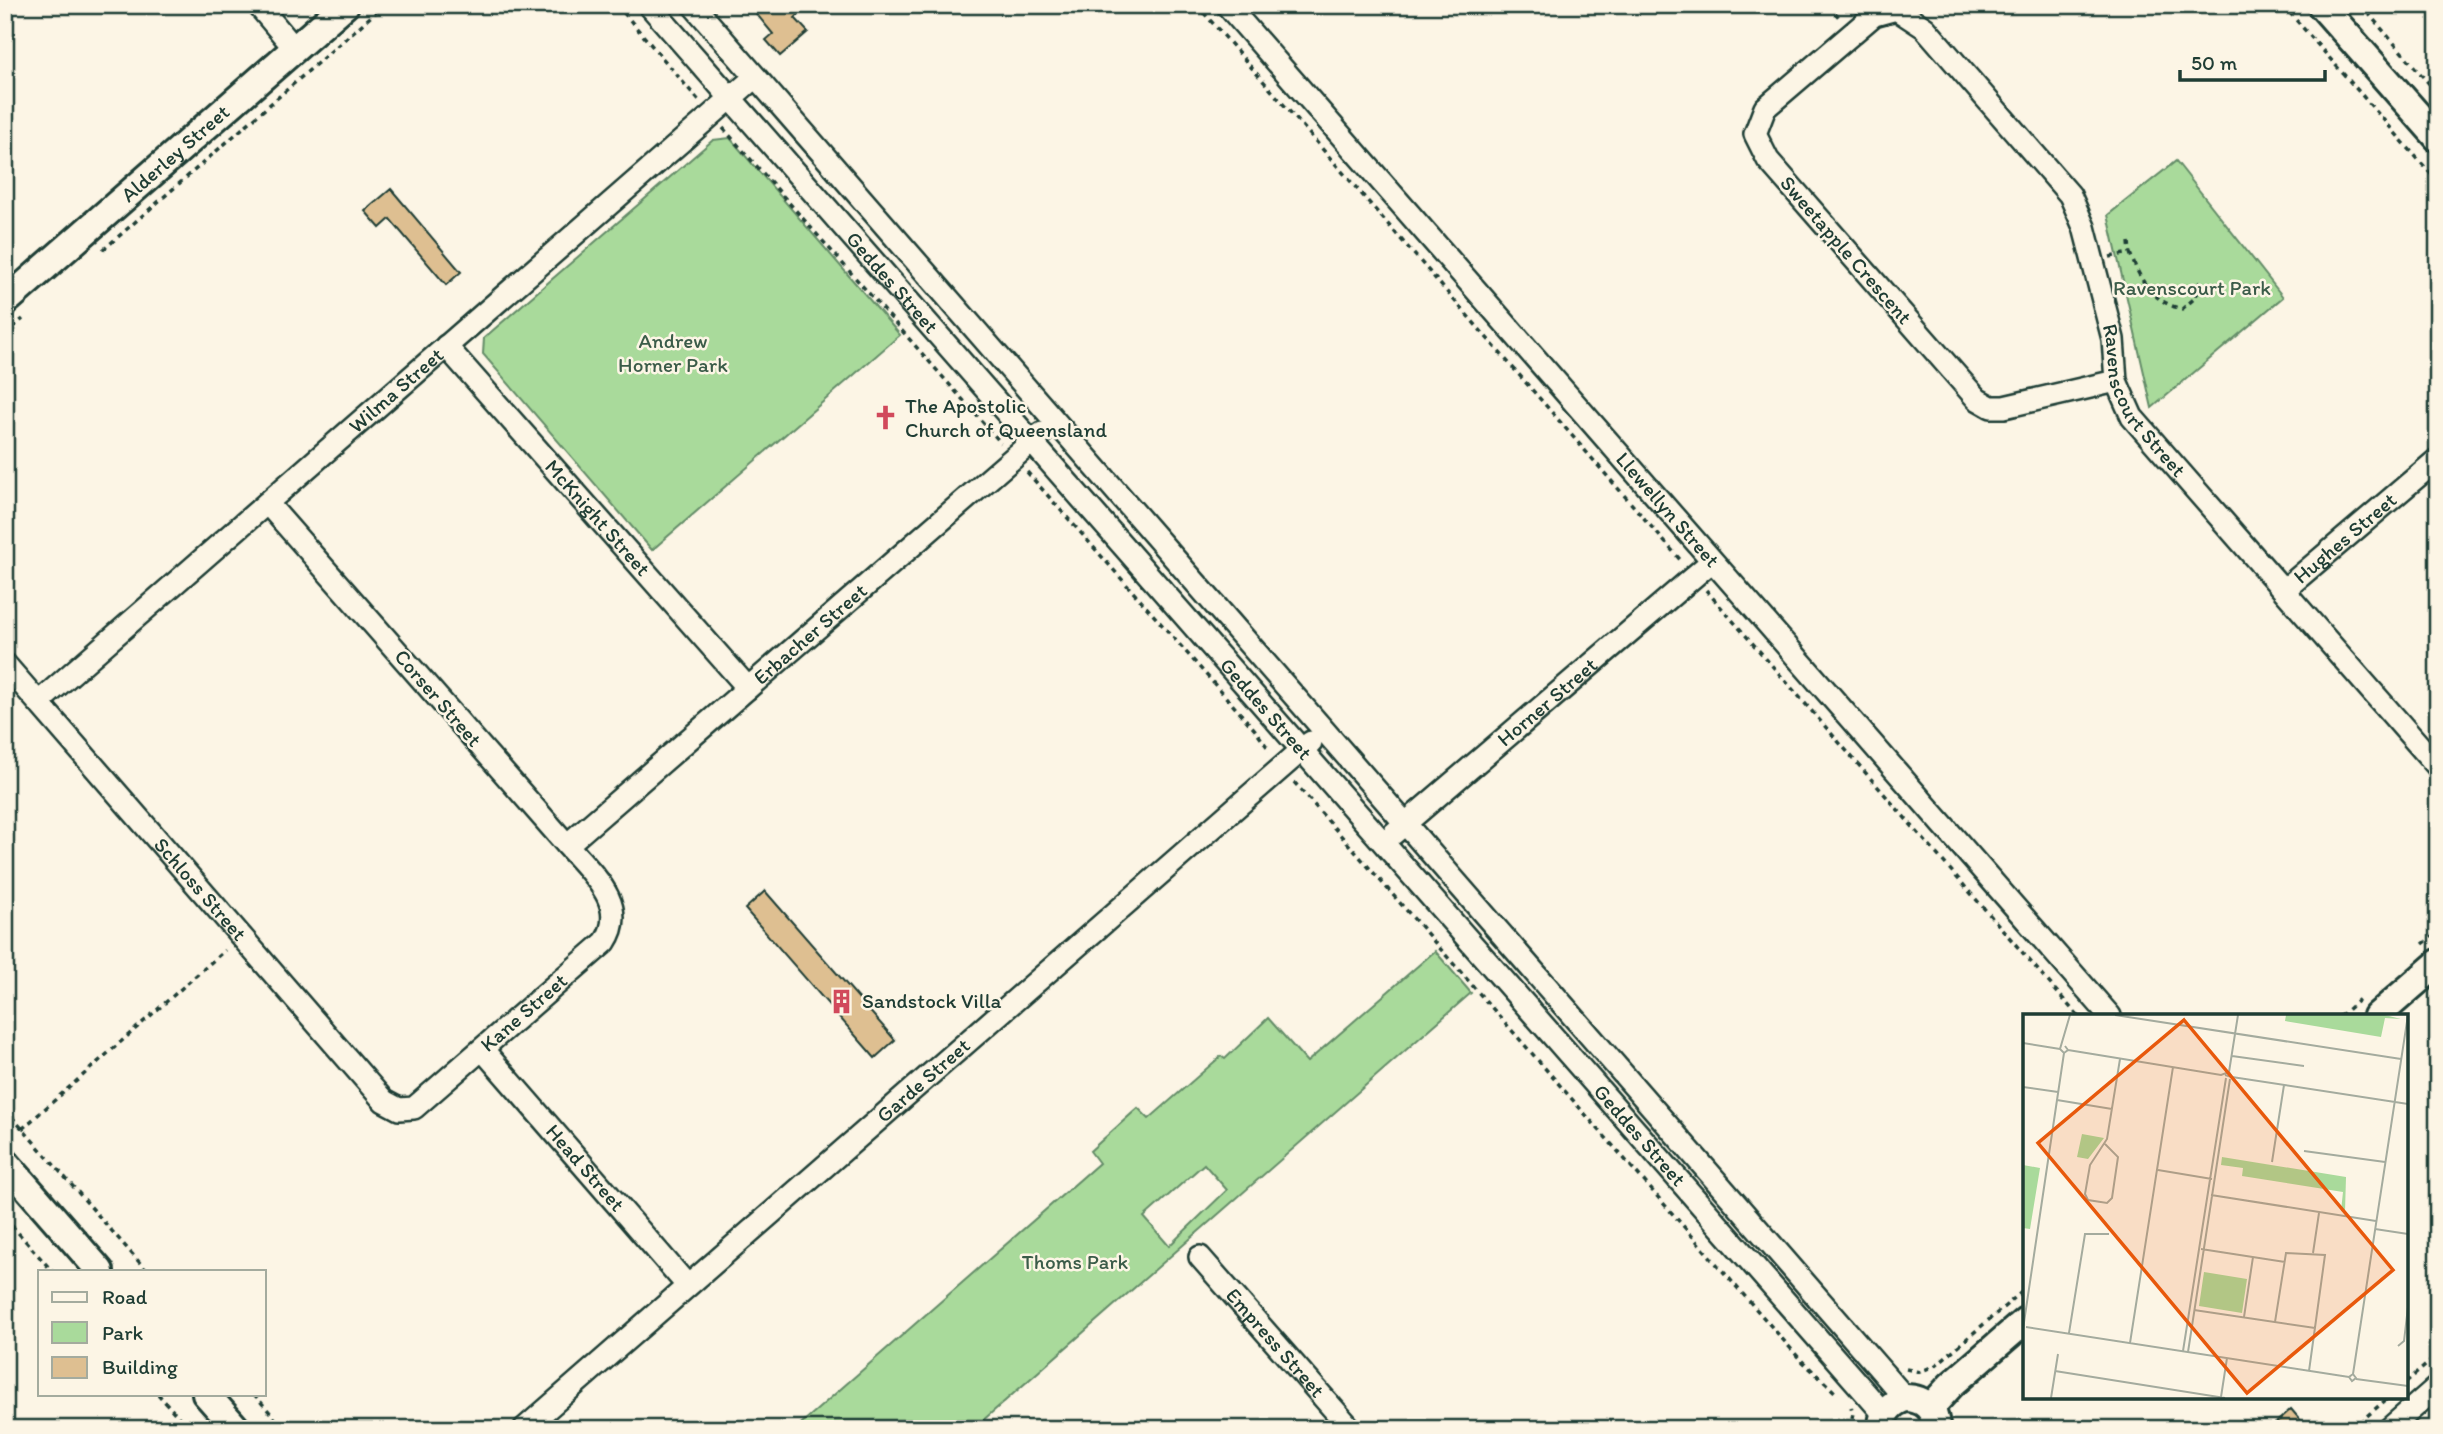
<svg xmlns="http://www.w3.org/2000/svg" width="2443" height="1434" viewBox="0 0 2443 1434" font-family="Itim,sans-serif">
	<style>
		.green { fill: #a9da9b; stroke: #648c68; stroke-width: 2; fill-rule: evenodd }
		.building { fill: #debf91; stroke: #1f3d34; stroke-width: 2 }
		.lines { fill: none; stroke-linecap: round; stroke-linejoin: round }
		.minor-casing { stroke: #1f3d34; stroke-width: 26 }
		.tertiary-casing { stroke: #1f3d34; stroke-width: 32 }
		.path { stroke: #1f3d34; stroke-width: 3.5; stroke-dasharray: 5 5; stroke-linecap: butt }
		.minor { stroke: #fcf5e5; stroke-width: 21 }
		.tertiary { stroke: #fcf5e5; stroke-width: 26 }
		.labels { text-anchor: middle; stroke-width: 5; stroke-linejoin: round; paint-order: stroke }
		.street-label { font-size: 21px; fill: #1f3d34; stroke: #fcf5e5 }
		.park-label { font-size: 21px; fill: #3b5c49; stroke: #fcf5e5 }
		.poi-label { font-size: 21px; fill: #1f3d34; stroke: #fcf5e5; text-anchor: start }
		.inset-road { fill: none; stroke: #a4ab9e; stroke-width: 2 }
		.view { fill: #e8590c; fill-opacity: 0.15; stroke: #e8590c; stroke-width: 3.5 }
		.inset-edge { fill: none; stroke: #1f3d34; stroke-width: 3.5 }
	</style>
	<rect width="100%" height="100%" fill="#fcf5e5"/>
	<filter id="ink" filterUnits="userSpaceOnUse"><feTurbulence type="fractalNoise" baseFrequency=".0143" numOctaves="2"/><feDisplacementMap in="SourceGraphic" scale="14" xChannelSelector="R" yChannelSelector="G"/><feConvolveMatrix kernelMatrix="1 2 1 2 8 2 1 2 1" color-interpolation-filters="sRGB"/></filter>
	<g filter="url(#ink)">
		<path class="green" d="M730 138 900 335 652 550 483 354 484 338 713 140Z
			M2176 161 2283 297 2152 408 2108 215Z
			M1435 951 1471 993 973 1429H795L1099 1163 1090 1151 1138 1108 1149 1119 1221 1056 1225 1059 1268 1018 1307 1062ZM1204 1164 1227 1190 1169 1246 1144 1217Z"/>
		<path class="building" d="M749 5H809L795 18 808 32 780 56 766 40 773 34Z
			M391 189 461 272 446 285 390 219 380 228 365 211Z
			M765 891 895 1040 875 1058 745 909Z
			M2291 1409 2308 1429H2269Z"/>
		<g class="lines">
			<defs>
				<g id="minor">
					<path d="M258 5 295 49"/>
					<path id="s1" d="M649 5 1884 1414"/>
					<path d="M693 5 1905 1398"/>
					<path id="s2" d="M1227 5 2110 1016"/>
					<path id="s3" d="M446 346 748 688"/>
					<path id="s4" d="M2116 381 2004 407H1991L1977 399 1768 160 1755 134 1765 108 1874 15 1896 9 1925 28 2070 195 2084 227 2113 339 2116 381 2132 417 2438 767"/>
					<path id="s5" d="M2284 590 2438 459"/>
					<path id="s6" d="M5 664 384 1101 399 1109 414 1108 605 942C630 905 590 872 567 845L267 503"/>
					<path id="s7" d="M39 702 755 77"/>
					<path id="s8" d="M1393 834 1711 562"/>
					<path id="s9" d="M567 845 1042 433"/>
					<path id="s10" d="M483 1050 687 1285"/>
					<path id="s11" d="M1200 1257 1351 1429"/>
					<path id="s12" d="M524 1429 1311 742"/>
					<path d="M2389 1429 2438 1386"/>
				</g>
				<g id="tertiary">
					<path d="M2321 5 2438 138"/>
					<path id="s13" d="M5 302 345 5"/>
					<path d="M2377 1016 2438 963"/>
					<path d="M5 1162 100 1271"/>
					<path d="M206 1394 237 1429"/>
					<path d="M1930 1408 1951 1385 2025 1321"/>
					<path d="M1882 1429C1881 1413 1891 1403 1905 1398 1925 1398 1936 1410 1936 1429"/>
				</g>
			</defs>
			<use href="#minor" class="minor-casing"/>
			<use href="#tertiary" class="tertiary-casing"/>
			<path class="path" d="M617 5 700 102
				M1197 5 1683 563
				M1829 5 1841 20
				M2283 5 2438 182
				M2361 5 2438 94
				M723 128 1001 443
				M2129 242 2130 253
				M103 250 384 5
				M2110 257 2130 253C2140 281 2153 302 2182 309L2195 298 2201 279
				M5 334 23 319
				M1027 472 1255 730 1270 751
				M1706 590 2078 1016
				M1294 782 1799 1358 1837 1394
				M2423 944 2438 932
				M2340 1016 2362 997
				M5 1109 147 1271
				M22 1129 225 950
				M5 1218 52 1271
				M1906 1369 1920 1372 1936 1365 2025 1289
				M2406 1382 2438 1355
				M158 1394 189 1429
				M254 1394 284 1429
				M1850 1429 1853 1413 1851 1407
				M2352 1429 2389 1397"/>
			<use href="#minor" class="minor"/>
			<use href="#tertiary" class="tertiary"/>
		</g>
	</g>
	<defs>
		<symbol id="church-bare" viewBox="-9 -9 18 18"><path d="M-1.2-6h2.4v3.5h3.3v2.4h-3.3V6h-2.4V-.1h-3.3v-2.4h3.3Z" fill="#d1495b" stroke="#fcf5e5" stroke-width="2.5" paint-order="stroke"/></symbol>
		<symbol id="building-bare" viewBox="-9 -9 18 18"><path d="M-4-6H4V6H1V3H-1V6H-4ZM-2.5-4.3h1.7v1.8h-1.7ZM.8-4.3h1.7v1.8H.8ZM-2.5-1h1.7V.8h-1.7ZM.8-1h1.7V.8H.8Z" fill="#d1495b" stroke="#fcf5e5" stroke-width="2.5" paint-order="stroke"/></symbol>
	</defs>
	<g fill-rule="evenodd">
		<use href="#church-bare" x="868" y="400" width="35" height="35"/>
		<use href="#building-bare" x="824" y="984" width="35" height="35"/>
	</g>
	<g class="labels">
		<g class="street-label">
			<text dy="7" stroke="none"><textPath href="#s13" startOffset="226">Alderley Street</textPath></text>
			<text transform="translate(1846 250) rotate(49)" y="7">Sweetapple Crescent</text>
			<text dy="7" stroke="none"><textPath href="#s1" startOffset="369">Geddes Street</textPath></text>
			<text dy="7" stroke="none"><textPath href="#s7" startOffset="474">Wilma Street</textPath></text>
			<text dy="7" stroke="none"><textPath href="#s4" startOffset="1162">Ravenscourt Street</textPath></text>
			<text dy="7" stroke="none"><textPath href="#s2" startOffset="670">Llewellyn Street</textPath></text>
			<text dy="7" stroke="none"><textPath href="#s3" startOffset="229">McKnight Street</textPath></text>
			<text dy="7" stroke="none"><textPath href="#s5" startOffset="80">Hughes Street</textPath></text>
			<text dy="7" stroke="none"><textPath href="#s9" startOffset="322">Erbacher Street</textPath></text>
			<text transform="translate(438 698) rotate(49)" y="7">Corser Street</text>
			<text dy="7" stroke="none"><textPath href="#s8" startOffset="203">Horner Street</textPath></text>
			<text dy="7" stroke="none"><textPath href="#s1" startOffset="936">Geddes Street</textPath></text>
			<text dy="7" stroke="none"><textPath href="#s6" startOffset="298">Schloss Street</textPath></text>
			<text dy="7" stroke="none"><textPath href="#s6" startOffset="756">Kane Street</textPath></text>
			<text dy="7" stroke="none"><textPath href="#s12" startOffset="530">Garde Street</textPath></text>
			<text dy="7" stroke="none"><textPath href="#s1" startOffset="1503">Geddes Street</textPath></text>
			<text dy="7" stroke="none"><textPath href="#s10" startOffset="156">Head Street</textPath></text>
			<text dy="7" stroke="none"><textPath href="#s11" startOffset="114">Empress Street</textPath></text>
		</g>
		<g class="park-label">
			<text x="2192" y="295">Ravenscourt Park</text>
			<text x="673" y="348">Andrew<tspan x="673" dy="24">Horner Park</tspan></text>
			<text x="1075" y="1269">Thoms Park</text>
		</g>
		<g class="poi-label">
			<text x="905" y="413">The Apostolic<tspan x="905" dy="24">Church of Queensland</tspan></text>
			<text x="862" y="1008">Sandstock Villa</text>
		</g>
	</g>
	<g transform="translate(2023 1014)">
		<rect width="385" height="385" fill="#fcf5e5"/>
		<path d="M263 1H362L378 5 362 4 358 23 262 7ZM59 120 81 124 65 145 54 143ZM199 143 323 163 322 198 318 197 320 178 219 162 220 154 198 151ZM0 151 17 154 7 215 0 214ZM181 258 224 265 219 299 176 292Z" fill="#a9da9b"/>
		<path class="inset-road" d="M92 1 378 45M0 29 37 35M42 32 45 36 41 39 37 35 47 1M45 36 198 61 206 58 209 63 202 61M209 42 281 52M206 58 215 1M209 63 385 90M0 73 35 78M34 86 89 95M82 130 95 143 89 184 84 189 65 186 62 180 67 151 84 125 97 45M281 137 362 148M249 148 261 71M135 156 189 165M188 181 353 207M352 215 385 220M178 235 262 248M290 239 296 199M171 296 292 314M221 303 230 243M252 308 263 239 302 241 286 357M3 313 326 363M0 315 41 39M46 319 62 220H86M107 329 150 53M375 332 381 327 385 293M160 337 203 64M165 338 207 65M32 357 202 384M330 360 326 363 329 367 333 364 330 360 385 1M333 365 385 372M198 383 204 344M28 384 35 340"/>
		<path class="view" d="M161 6 370 256 224 379 15 129Z"/>
		<rect width="385" height="385" class="inset-edge"/>
	</g>
	<rect width="2443" height="1434" fill="none" stroke="#fcf5e5" stroke-width="28"/>
	<rect x="14" y="14" width="2415" height="1406" fill="none" stroke="#1f3d34" stroke-width="2.5" filter="url(#ink)"/>
	<rect x="38" y="1270" width="228" height="126" fill="#fcf5e5" stroke="#a4ab9e" stroke-width="2"/>
	<rect x="52" y="1292" width="35" height="10" fill="#fcf5e5" stroke="#a4ab9e" stroke-width="2"/>
	<text x="102" y="1304" font-size="21" fill="#1f3d34">Road</text>
	<rect x="52" y="1322" width="35" height="21" fill="#a9da9b" stroke="#a4ab9e" stroke-width="2"/>
	<text x="102" y="1340" font-size="21" fill="#1f3d34">Park</text>
	<rect x="52" y="1357" width="35" height="21" fill="#debf91" stroke="#a4ab9e" stroke-width="2"/>
	<text x="102" y="1374" font-size="21" fill="#1f3d34">Building</text>
	<path d="M2180 70v10h145v-10" fill="none" stroke="#1f3d34" stroke-width="3.5"/>
	<text x="2191" y="70" font-size="21" fill="#1f3d34" stroke="#fcf5e5" stroke-width="5" paint-order="stroke">50 m</text>
</svg>
